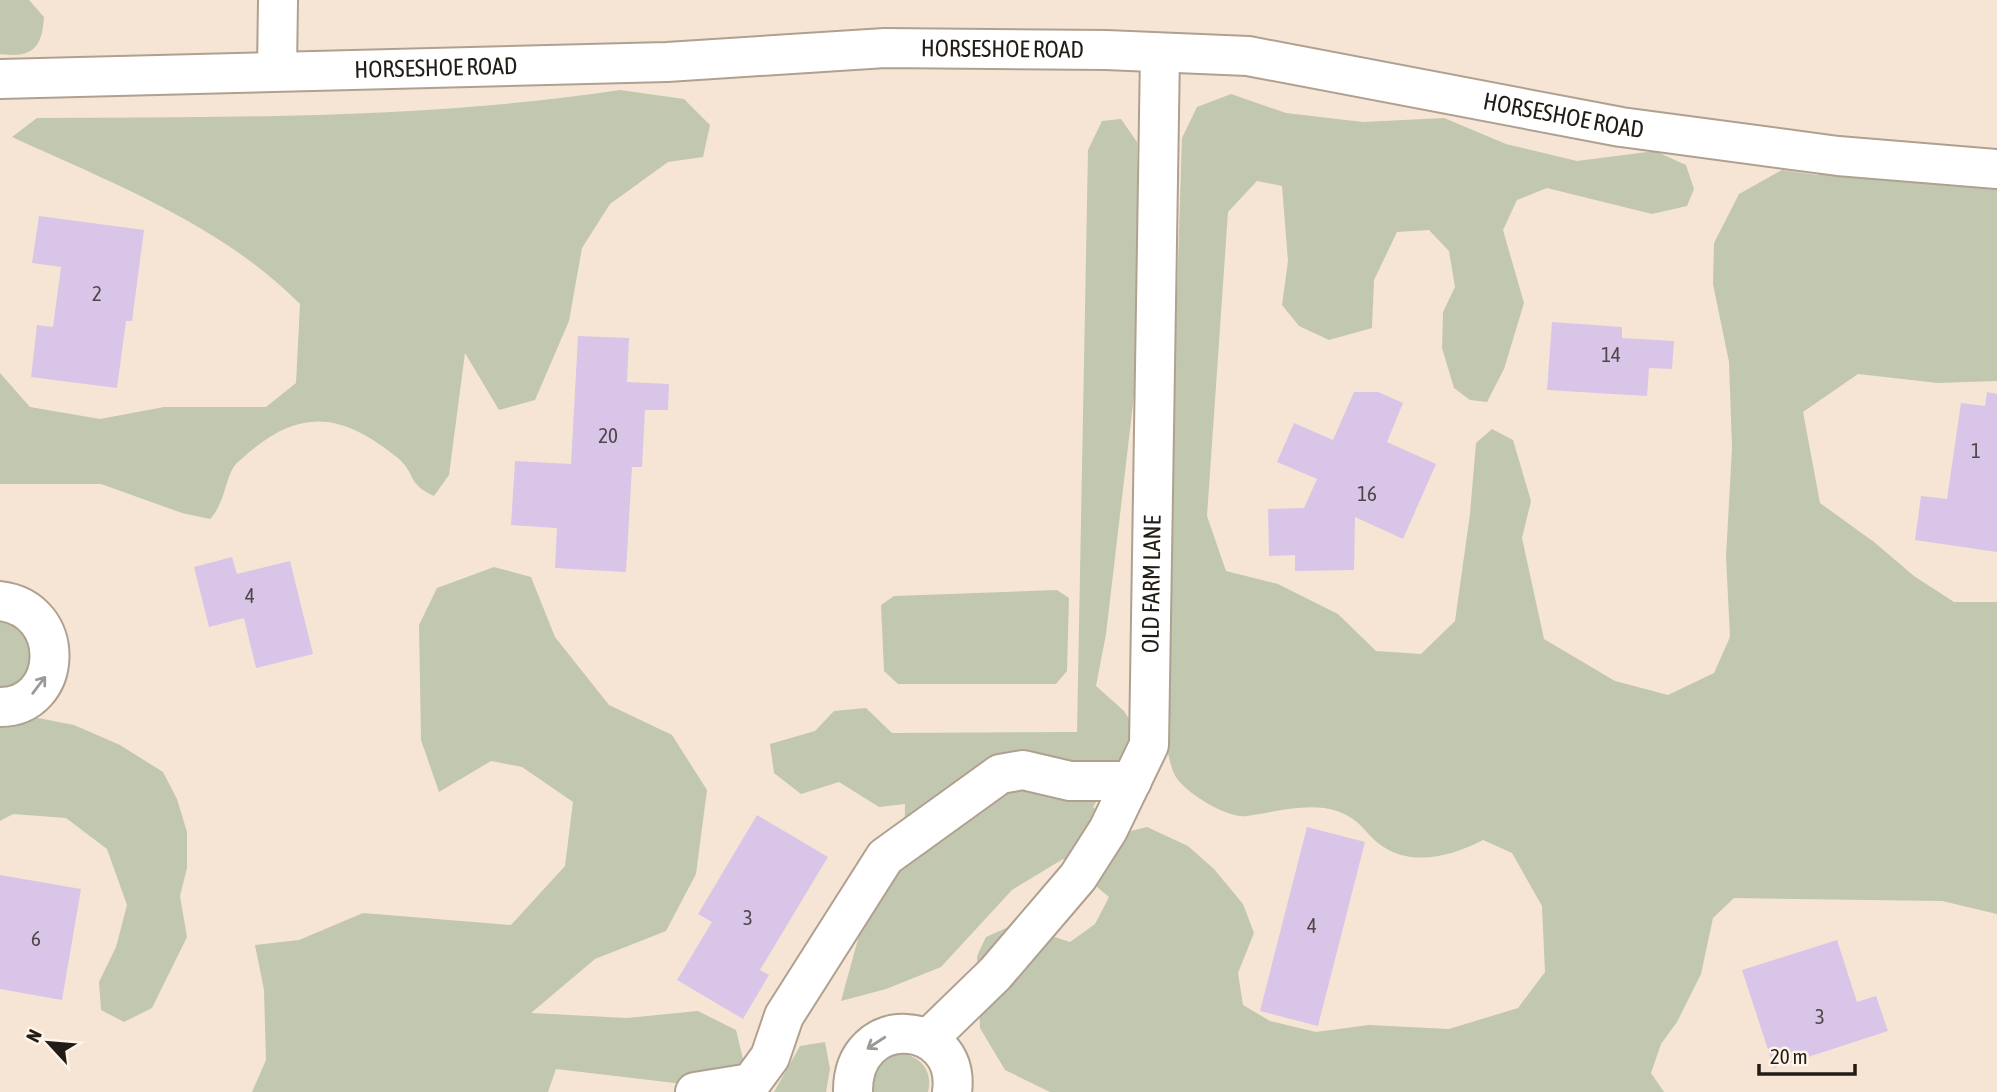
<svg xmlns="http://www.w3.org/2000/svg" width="1997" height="1092" viewBox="0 0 1997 1092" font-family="'Asap Condensed',sans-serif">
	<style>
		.green { fill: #c1c8af }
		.building { fill: #d9c5e8 }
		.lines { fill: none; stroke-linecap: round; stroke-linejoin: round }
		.minor-casing { stroke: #b0a090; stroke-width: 42 }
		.minor { stroke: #fff; stroke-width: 38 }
		.oneway { stroke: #9c9996 }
		.labels { text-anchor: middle; stroke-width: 5; stroke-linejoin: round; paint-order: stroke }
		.number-label { font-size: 21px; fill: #50464a }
		.street-label { font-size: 24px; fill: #221c16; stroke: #fef4e9 }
	</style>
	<rect width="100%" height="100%" fill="#f6e5d4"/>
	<path class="green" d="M0 0H29L44 17C42 49 32 58 0 54Z
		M620 90 684 99 710 125 703 157 668 162 610 204 582 248 569 321 535 400 499 410 465 353 449 475 434 496C407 484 416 474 399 459 338 409 296 408 238 462 225 473 227 501 210 519L182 513 101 484H0V373L30 407 100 419 164 407H266L296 383 300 304C222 225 112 183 12 137L37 118C231 117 427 119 620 90Z
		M1231 94 1286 113 1363 122 1444 118 1506 144 1577 161 1655 151 1686 165 1694 189 1687 206 1652 214 1547 188 1517 200 1503 230 1524 303 1504 369 1487 402 1470 400 1454 388 1442 348 1443 312 1455 287 1449 251 1429 230 1397 232 1374 280 1372 328 1329 340 1299 326 1282 305 1288 261 1282 186 1257 181 1228 212 1207 516 1226 571 1278 584 1338 614 1376 651 1421 654 1455 621 1470 514 1476 443 1492 429 1513 440 1531 501 1522 538 1544 639 1615 681 1668 695 1714 673 1730 637 1726 557 1732 448 1729 362 1713 284 1714 243 1739 194 1782 170 1817 175 1843 164 1997 185V381L1938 383 1858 374 1803 412 1820 503 1874 542 1914 576 1954 602H1997V914L1942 901 1734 898 1713 918 1701 974 1677 1022 1661 1044 1651 1073 1664 1092H1050L1005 1070 980 1028 977 956 986 937 1015 924 1070 942 1095 924 1109 897 1063 859 1012 890 941 967 886 989 841 1001 863 921 904 861 905 804 879 807 839 782 801 794 774 773 770 744 815 731 834 711 866 708 892 733 1077 732 1088 150 1102 121 1121 119 1137 142 1139 353 1106 634 1096 686 1124 711 1138 733 1093 807 1123 833 1147 827 1188 846 1214 869 1243 904 1254 933 1238 973 1243 1005 1270 1021 1316 1032 1369 1025 1449 1029 1518 1008 1545 972 1542 906 1512 853 1483 840C1453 856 1412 867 1382 846 1364 833 1362 820 1337 811 1308 802 1275 812 1247 816 1228 819 1190 795 1178 780 1169 769 1167 743 1163 729L1182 138 1197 107Z
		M494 567 531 577 555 637 609 705 672 735 707 790 696 874 666 931 595 959 531 1013 627 1018 698 1011 736 1030 751 1092 556 1069 548 1092H252L266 1060 264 990 255 945 299 940 363 913 511 925 565 866 573 802 522 767 491 761 439 792 421 740 419 625 437 588Z
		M1057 590 1069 598 1067 671 1056 684H898L884 671 881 605 894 596Z
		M0 612 32 632 33 672 0 694Z
		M0 716 38 718 74 725 120 745 163 772 177 799 187 832V868L180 896 187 937 152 1008 124 1022 101 1010 99 982 116 947 127 905 107 849 66 818 13 814 0 821Z
		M825 1042 830 1069 826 1092H774L800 1046Z
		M902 1053C922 1058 933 1071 928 1092H874L872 1085 877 1066 892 1055Z"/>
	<path class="building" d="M39 216 144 230 132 321H126L117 388 31 377 37 325 53 327 61 267 32 263Z
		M1552 322 1622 327V338L1674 341 1672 369 1649 368 1647 396 1547 390Z
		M578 336 629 338 627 382 669 384 668 410H645L642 467H632L626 572 555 568 557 528 511 525 515 461 571 464Z
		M1354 392H1378L1403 403 1387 442 1436 464 1403 539 1355 517 1354 570 1295 571V555L1269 556 1268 509 1304 508 1317 479 1277 462 1294 423 1333 440Z
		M1987 392 1997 394V552L1915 540 1921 496 1947 499 1961 403 1985 406Z
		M232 557 237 574 290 561 313 654 256 668 244 618 209 627 194 567Z
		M757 815 828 857 760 970 769 975 743 1019 677 980 712 922 698 914Z
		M1307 827 1365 842 1318 1026 1260 1011Z
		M0 875 81 889 62 1000 0 989Z
		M1837 940 1857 1002 1876 996 1888 1031 1774 1068 1742 970Z"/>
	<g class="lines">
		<defs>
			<g id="minor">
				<path d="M277 70 278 0"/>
				<path id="s1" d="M0 79 667 62 885 48 1106 50 1248 56 1621 127 1838 156 1997 169"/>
				<path d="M0 601C68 609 64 707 0 707"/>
				<path id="s2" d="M928 1039 995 974 1078 877 1108 830 1149 745 1160 53"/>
				<path d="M695 1092 751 1083 770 1057 784 1016 885 857 1000 774 1023 770 1070 781H1132"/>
				<path d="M853 1092C852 1010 962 1019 952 1092"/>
			</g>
		</defs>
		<use href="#minor" class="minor-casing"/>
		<use href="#minor" class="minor"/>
	</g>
	<defs><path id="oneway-shaft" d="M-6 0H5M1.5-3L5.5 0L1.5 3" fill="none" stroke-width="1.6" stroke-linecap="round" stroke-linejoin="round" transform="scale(1.75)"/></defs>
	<g class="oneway">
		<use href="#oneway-shaft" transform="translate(39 685) rotate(-53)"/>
		<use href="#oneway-shaft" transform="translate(876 1043) rotate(147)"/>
	</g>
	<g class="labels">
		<g class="number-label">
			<text x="97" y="301">2</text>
			<text x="1611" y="362">14</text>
			<text x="608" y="443">20</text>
			<text x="1976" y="458">1</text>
			<text x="1367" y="501">16</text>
			<text x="250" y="603">4</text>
			<text x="748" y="925">3</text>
			<text x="1312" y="933">4</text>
			<text x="36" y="946">6</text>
			<text x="1820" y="1024">3</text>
		</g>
		<g class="street-label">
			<text dy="8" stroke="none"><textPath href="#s1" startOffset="1003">HORSESHOE ROAD</textPath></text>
			<text dy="8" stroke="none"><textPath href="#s1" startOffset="436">HORSESHOE ROAD</textPath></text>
			<text dy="8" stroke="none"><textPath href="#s1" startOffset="1570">HORSESHOE ROAD</textPath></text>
			<text dy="8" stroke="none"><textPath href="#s2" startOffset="532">OLD FARM LANE</textPath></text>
		</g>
	</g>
	<g transform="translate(49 1043) rotate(296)" stroke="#fef4e9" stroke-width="5" paint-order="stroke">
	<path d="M0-5L12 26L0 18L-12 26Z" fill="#221c16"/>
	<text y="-10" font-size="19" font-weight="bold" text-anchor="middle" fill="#221c16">N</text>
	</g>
	<path d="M1759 1064v10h96v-10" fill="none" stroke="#221c16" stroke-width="3.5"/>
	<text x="1770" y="1064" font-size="21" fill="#221c16" stroke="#fef4e9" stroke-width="5" paint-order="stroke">20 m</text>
</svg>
